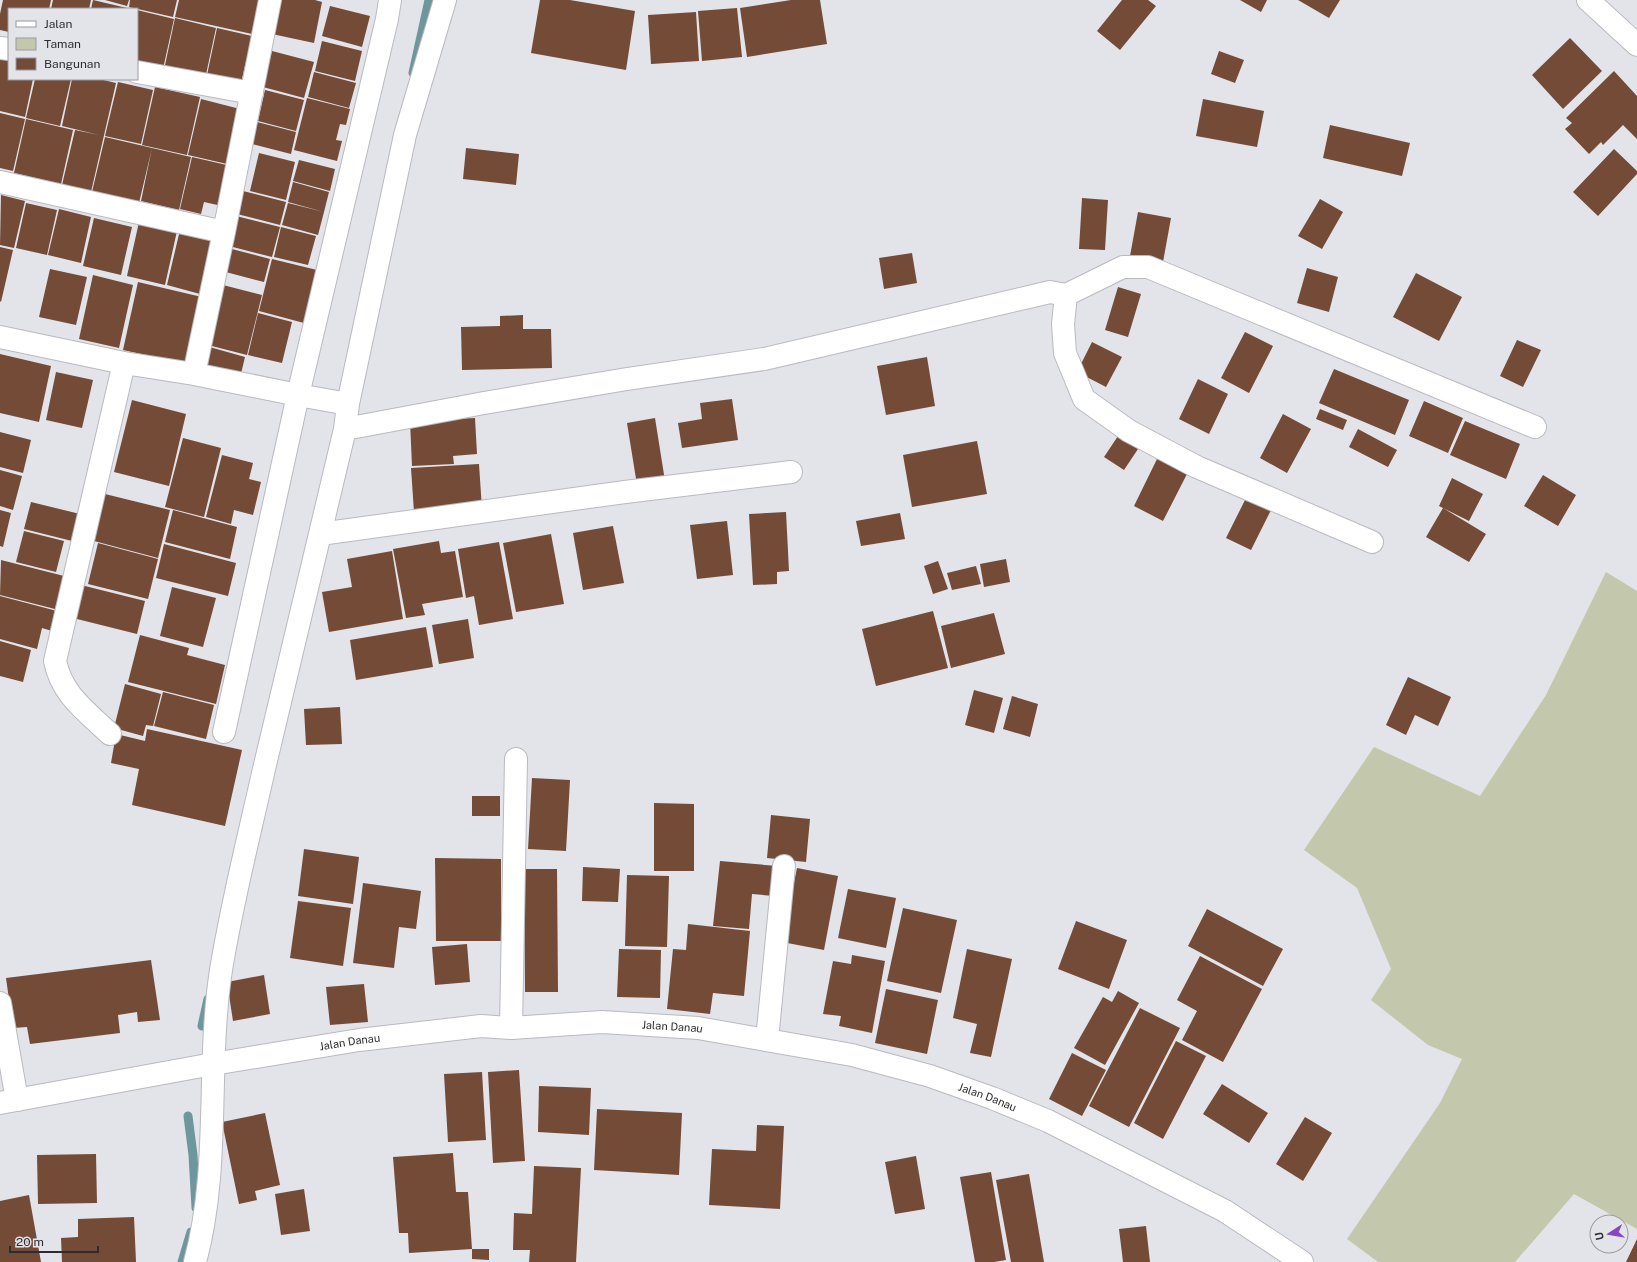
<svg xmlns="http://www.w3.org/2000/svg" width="1637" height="1262" viewBox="0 0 1637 1262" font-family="'Public Sans',sans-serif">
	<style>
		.green { fill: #c3c8ad }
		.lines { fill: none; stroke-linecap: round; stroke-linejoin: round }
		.stream { stroke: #6d979c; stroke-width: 9 }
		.building { fill: #734b37 }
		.minor-casing { stroke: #b9b9c0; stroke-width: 24 }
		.tertiary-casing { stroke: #b9b9c0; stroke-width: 24 }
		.minor { stroke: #fff; stroke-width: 22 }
		.tertiary { stroke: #fff; stroke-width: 22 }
		.labels { text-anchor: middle; stroke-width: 4; stroke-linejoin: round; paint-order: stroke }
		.street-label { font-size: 11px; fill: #2d2d30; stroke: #e3e3ea }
	</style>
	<rect width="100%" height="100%" fill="#e3e3ea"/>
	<path class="green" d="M1606 572 1637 591V1229L1574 1194 1515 1262H1378L1347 1239 1440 1103 1462 1059 1428 1045 1371 1000 1391 969 1357 888 1304 850 1374 747 1480 796 1546 695Z"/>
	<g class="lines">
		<path class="stream" d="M413 73 429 0
			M202 1026 208 999
			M188 1116 193 1155 196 1208
			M182 1262 191 1232"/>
	</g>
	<path class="building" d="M3 0H51L49 9H9V32L0 30V14Z
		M53 0H91L89 9H51Z
		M93 0 127 8V9H91Z
		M105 0H129L127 6Z
		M130 0H177L173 17 129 7Z
		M179 0H224L220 19 224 0H259L252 34 175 17Z
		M279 0H315L322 2 314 43 272 34Z
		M540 0H570L635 11 626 70 531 53Z
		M791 0H820L827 44 747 57 740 8Z
		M1122 0H1148L1156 6 1120 50 1097 31Z
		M1240 0H1267L1261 12Z
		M1298 0H1340L1329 18Z
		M330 6 370 16 362 47 322 36Z
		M737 8 742 57 702 61 698 11Z
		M137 10 174 19 163 69 137 64Z
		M696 12 699 61 651 64 648 15Z
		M175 18 216 28 205 79 164 70Z
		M217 28 252 36 241 83 207 75Z
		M1570 38 1602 71 1563 109 1532 75Z
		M322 41 362 51 355 81 315 71Z
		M272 51 314 62 304 98 263 87Z
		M1219 51 1244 60 1235 83 1211 74Z
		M0 59 9 61V79H33L25 117 0 111Z
		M1614 71 1637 96V139L1623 125 1603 145 1601 142 1589 154 1565 129 1572 123 1566 118Z
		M314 72 356 83 349 108 308 97Z
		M35 79H71L60 126 26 118Z
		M72 79H99L116 83 91 192 62 185 75 130 99 135 62 126Z
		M118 82 153 90 141 144 105 136Z
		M155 87 200 97 187 155 142 145Z
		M265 90 304 100 296 131 258 121Z
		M307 98 350 109 346 125 340 124 336 140 342 141 337 161 294 150Z
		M201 99 240 109 227 164 188 155Z
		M1203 99 1264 111 1257 147 1196 136Z
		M0 113 25 119 13 171 0 168Z
		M26 119 73 130 61 184 14 173Z
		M257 122 296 132 291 154 252 144Z
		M1330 125 1410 143 1402 176 1323 158Z
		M105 137 152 148 139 203 92 192Z
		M152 148 191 157 179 210 141 201Z
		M466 148 519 154 516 185 463 179Z
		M1614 149 1637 171V174L1598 216 1573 192Z
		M259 153 295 162 286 200 250 191Z
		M192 157 231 166 222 206 204 202 201 214 180 209Z
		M299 160 335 169 330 191 293 181Z
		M293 182 329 192 324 212 288 202Z
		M243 191 286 202 280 225 237 214Z
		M1 195 25 201 14 248 0 245Z
		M1082 198 1108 200 1105 250 1079 249Z
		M1320 199 1343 212 1322 249 1298 236Z
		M26 203 57 210 47 255 16 248Z
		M288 203 324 212 318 235 282 225Z
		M59 209 91 217 81 263 48 255Z
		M1138 212 1171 218 1163 262 1130 256Z
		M236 216 280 227 272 257 229 246Z
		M94 218 132 227 121 275 83 266Z
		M139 222 177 231 165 285 127 276Z
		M281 227 316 236 308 265 274 257Z
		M180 230 214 239 200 294 167 285Z
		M0 247 13 250 1 302 0 301Z
		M228 248 270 259 264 282 222 271Z
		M912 253 917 283 884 289 879 258Z
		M272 259 317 270 304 323 259 311Z
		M1307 268 1338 277 1329 312 1297 303Z
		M50 269 87 277 76 325 39 317Z
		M1416 273 1462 297 1439 341 1393 317Z
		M93 275 133 285 119 348 79 339Z
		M138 282 206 298 191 365 123 350Z
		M219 284 262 295 247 355 204 344Z
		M1118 287 1141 294 1128 337 1105 330Z
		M258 313 292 322 282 363 248 355Z
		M523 315V329H551L552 368 462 370 461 327 500 326V316Z
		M1245 332 1273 346 1249 393 1221 378Z
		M1517 340 1541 350 1523 387 1500 376Z
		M1092 342 1122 357 1106 387 1077 372Z
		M206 346 245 357 239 382 199 371Z
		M0 354 51 366 39 422 0 413Z
		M927 357 935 406 886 415 877 366Z
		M1334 369 1409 400 1395 435 1319 403Z
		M56 372 93 380 82 428 46 420Z
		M1198 379 1228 394 1209 434 1179 419Z
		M732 399 738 440 682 448 678 423 702 419 700 403Z
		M132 400 186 414 169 486 114 472Z
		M1424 401 1463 418 1448 453 1409 436Z
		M1320 409 1347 420 1343 430 1316 419Z
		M1283 414 1311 429 1287 473 1260 458Z
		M475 418 477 454 453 456 454 464 412 466 410 421Z
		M655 418 665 481 637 485 627 423Z
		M1465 421 1520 444 1506 479 1450 455Z
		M1358 429 1397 450 1388 467 1349 447Z
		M0 432 31 440 23 473 0 467Z
		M1118 436 1138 449 1124 470 1104 457Z
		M183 438 221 448 204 517 165 507Z
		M977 441 987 494 912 507 903 455Z
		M222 455 253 463 249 479 261 482 253 515 234 510 231 524 206 517Z
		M1158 457 1188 472 1163 521 1134 506Z
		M479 464 482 509 414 512 411 468Z
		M0 470 22 476 13 510 0 506Z
		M1543 475 1576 495 1558 526 1524 506Z
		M1452 478 1483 494 1469 521 1439 506Z
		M105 494 170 510 158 558 94 541Z
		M1247 496 1272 508 1251 550 1226 538Z
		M31 502 80 514 72 541 24 529Z
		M1443 508 1486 534 1469 562 1426 537Z
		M0 510 11 513 3 547 0 546Z
		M173 510 237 527 230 559 165 542Z
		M786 512 789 571 777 572V584L753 585 749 514Z
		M900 513 905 539 861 546 856 521Z
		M727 521 733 575 697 579 690 525Z
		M613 526 624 583 583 590 573 533Z
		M24 531 64 541 56 572 16 562Z
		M551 534 564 604 516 612 503 543Z
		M439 541 441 553 455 551 463 597 422 604 425 615 406 618 393 549Z
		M499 542 513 619 479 625 474 596 466 598 458 549Z
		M98 543 158 559 148 599 88 584Z
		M164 544 236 563 228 596 156 578Z
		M392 551 403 619 329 632 322 592 352 587 347 559Z
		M1006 559 1010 582 984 587 980 564Z
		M1 560 64 576 55 609 0 595Z
		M938 561 948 589 933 594 924 566Z
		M976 566 981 584 952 590 947 573Z
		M81 585 145 601 137 634 73 618Z
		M172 587 216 598 203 647 160 636Z
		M0 596 57 611 52 631 42 628 37 649 0 639Z
		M933 611 948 668 876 686 862 629Z
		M994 613 1005 654 951 668 941 626Z
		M468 619 474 658 439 664 432 625Z
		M426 627 433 667 356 680 350 640Z
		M140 635 189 648 187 655 225 665 216 704 128 682Z
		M0 641 31 650 23 682 0 676Z
		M1408 677 1451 697 1438 726 1415 715 1406 735 1386 725Z
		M125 684 161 694 153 726 146 725 143 736 114 728Z
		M974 690 1003 698 994 733 965 725Z
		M163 692 214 705 206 739 154 726Z
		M1012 696 1038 704 1030 737 1003 729Z
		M340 707 342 744 306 745 304 709Z
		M147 729 242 750 225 826 132 805 139 769 111 763 116 734 145 741Z
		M532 778 570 780 566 851 528 849Z
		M472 796H500V816H472Z
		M654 803 694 804V871H654Z
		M771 815 810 819 806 862 767 858Z
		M304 849 359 857 353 904 298 896Z
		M435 858 501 859V941H436Z
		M720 861 777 866 774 896 752 894 749 929 713 926Z
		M583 867 620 869 618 902 582 901Z
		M797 868 838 876 824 950 782 942Z
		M524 869H557L558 992H525Z
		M627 875 669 876 667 947 625 946Z
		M363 883 421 891 416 929 399 927 394 968 353 963Z
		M848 889 896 898 886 948 838 938Z
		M298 901 351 908 343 966 290 958Z
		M903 908 957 920 941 993 887 981Z
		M1207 909 1283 949 1263 986 1188 946Z
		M1076 921 1127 940 1109 989 1058 969Z
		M688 924 750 931 744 996 713 993 710 1014 667 1009 673 949 686 950Z
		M467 944 470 982 435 985 432 947Z
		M619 949 661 950 660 998 617 997Z
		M967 949 1012 959 991 1057 970 1053 977 1024 953 1018Z
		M852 955 885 961 872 1033 839 1026 841 1016 823 1014 833 961 851 964Z
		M1200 956 1262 989 1223 1062 1182 1040 1197 1011 1177 1000Z
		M151 960 160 1020 138 1022 137 1012 118 1015 120 1033 30 1044 27 1027 13 1028 6 978Z
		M264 975 270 1014 233 1021 227 982Z
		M364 984 368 1022 330 1025 326 987Z
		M886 989 938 1000 927 1054 875 1043Z
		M1118 991 1139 1003 1105 1065 1074 1048 1103 997 1112 1002Z
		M1140 1008 1180 1028 1129 1127 1089 1106Z
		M1176 1041 1206 1056 1163 1139 1134 1123Z
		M1072 1053 1106 1070 1082 1116 1049 1099Z
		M519 1070 525 1161 493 1163 488 1072Z
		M482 1072 486 1140 448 1142 444 1074Z
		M1222 1084 1268 1113 1249 1143 1203 1114Z
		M539 1086 591 1088 589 1135 538 1132Z
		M597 1109 682 1113 679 1175 594 1170Z
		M265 1113 280 1185 255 1191 257 1200 239 1204 222 1122Z
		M1305 1117 1332 1133 1303 1181 1276 1164Z
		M757 1125 784 1126 780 1209 709 1205 712 1149 756 1151Z
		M453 1153 456 1192H468L472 1249H489V1260L472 1259V1249L409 1253 408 1233H399L393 1157Z
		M96 1154 97 1203 38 1204 37 1155Z
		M916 1156 925 1209 895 1214 885 1162Z
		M534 1166 581 1168 576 1262H529L530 1250H513L514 1213 532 1214Z
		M991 1172 1006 1260 994 1262H975L960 1177Z
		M1029 1174 1044 1262H1011L996 1180Z
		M304 1189 310 1231 281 1235 275 1194Z
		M29 1195 41 1262H0V1201Z
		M134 1217 136 1262H62L61 1238 78 1237V1219Z
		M1146 1226 1150 1262H1123L1119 1229Z
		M1637 1239V1262H1626Z"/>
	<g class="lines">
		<defs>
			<path id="minor" d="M1588 0 1637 45
				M0 48 9 49
				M137 72 252 93
				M0 182 224 232 270 0
				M1066 295 1063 324 1065 353 1084 399 1129 431 1197 467 1372 542
				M0 337 124 363 194 374 298 395 387 19 390 0
				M194 374 224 232
				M345 429 484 403 627 379 764 359 1050 292 1066 295 1123 267H1148L1535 427
				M320 534 625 492 791 472
				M224 732 298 395 348 404
				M110 734C86 711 62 695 55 661L124 363
				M0 1003 17 1100
				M511 1028 516 759
				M767 1040 784 866
				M195 1262C221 1166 206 1067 221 970 232 902 249 836 264 769 291 656 318 542 345 429L348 404 405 135 445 0"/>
			<g id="tertiary">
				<path id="s1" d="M0 1103 213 1064 359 1040 481 1026 511 1028 602 1022 698 1028 852 1055 930 1076 992 1098 1048 1121 1225 1211 1302 1262"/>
			</g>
		</defs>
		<use href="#minor" class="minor-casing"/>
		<use href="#tertiary" class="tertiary-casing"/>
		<use href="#minor" class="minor"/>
		<use href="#tertiary" class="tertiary"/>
	</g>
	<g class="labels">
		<g class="street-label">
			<text dy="4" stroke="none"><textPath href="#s1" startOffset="679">Jalan Danau</textPath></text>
			<text dy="4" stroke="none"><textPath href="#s1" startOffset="355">Jalan Danau</textPath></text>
			<text dy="4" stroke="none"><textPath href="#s1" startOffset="1003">Jalan Danau</textPath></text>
		</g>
	</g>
	<rect x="8" y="8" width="130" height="72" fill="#e3e3ea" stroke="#9a9aa0"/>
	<rect x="16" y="21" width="20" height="6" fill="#ffffff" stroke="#9a9aa0"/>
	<text x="44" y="28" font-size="12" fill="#2d2d30">Jalan</text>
	<rect x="16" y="38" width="20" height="12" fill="#c3c8ad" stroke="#9a9aa0"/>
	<text x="44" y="48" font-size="12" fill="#2d2d30">Taman</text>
	<rect x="16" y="58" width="20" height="12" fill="#734b37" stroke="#9a9aa0"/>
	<text x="44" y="68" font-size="12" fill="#2d2d30">Bangunan</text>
	<g transform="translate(1609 1234) rotate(258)"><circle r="19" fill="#e3e3ea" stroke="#9a9aa0"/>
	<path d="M0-3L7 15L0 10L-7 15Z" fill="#8748be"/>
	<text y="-6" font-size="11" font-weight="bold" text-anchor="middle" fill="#2d2d30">U</text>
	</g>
	<path d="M10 1246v6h88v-6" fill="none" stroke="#2d2d30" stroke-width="2"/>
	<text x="16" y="1246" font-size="12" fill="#2d2d30" stroke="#e3e3ea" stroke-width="3" paint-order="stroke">20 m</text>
</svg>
